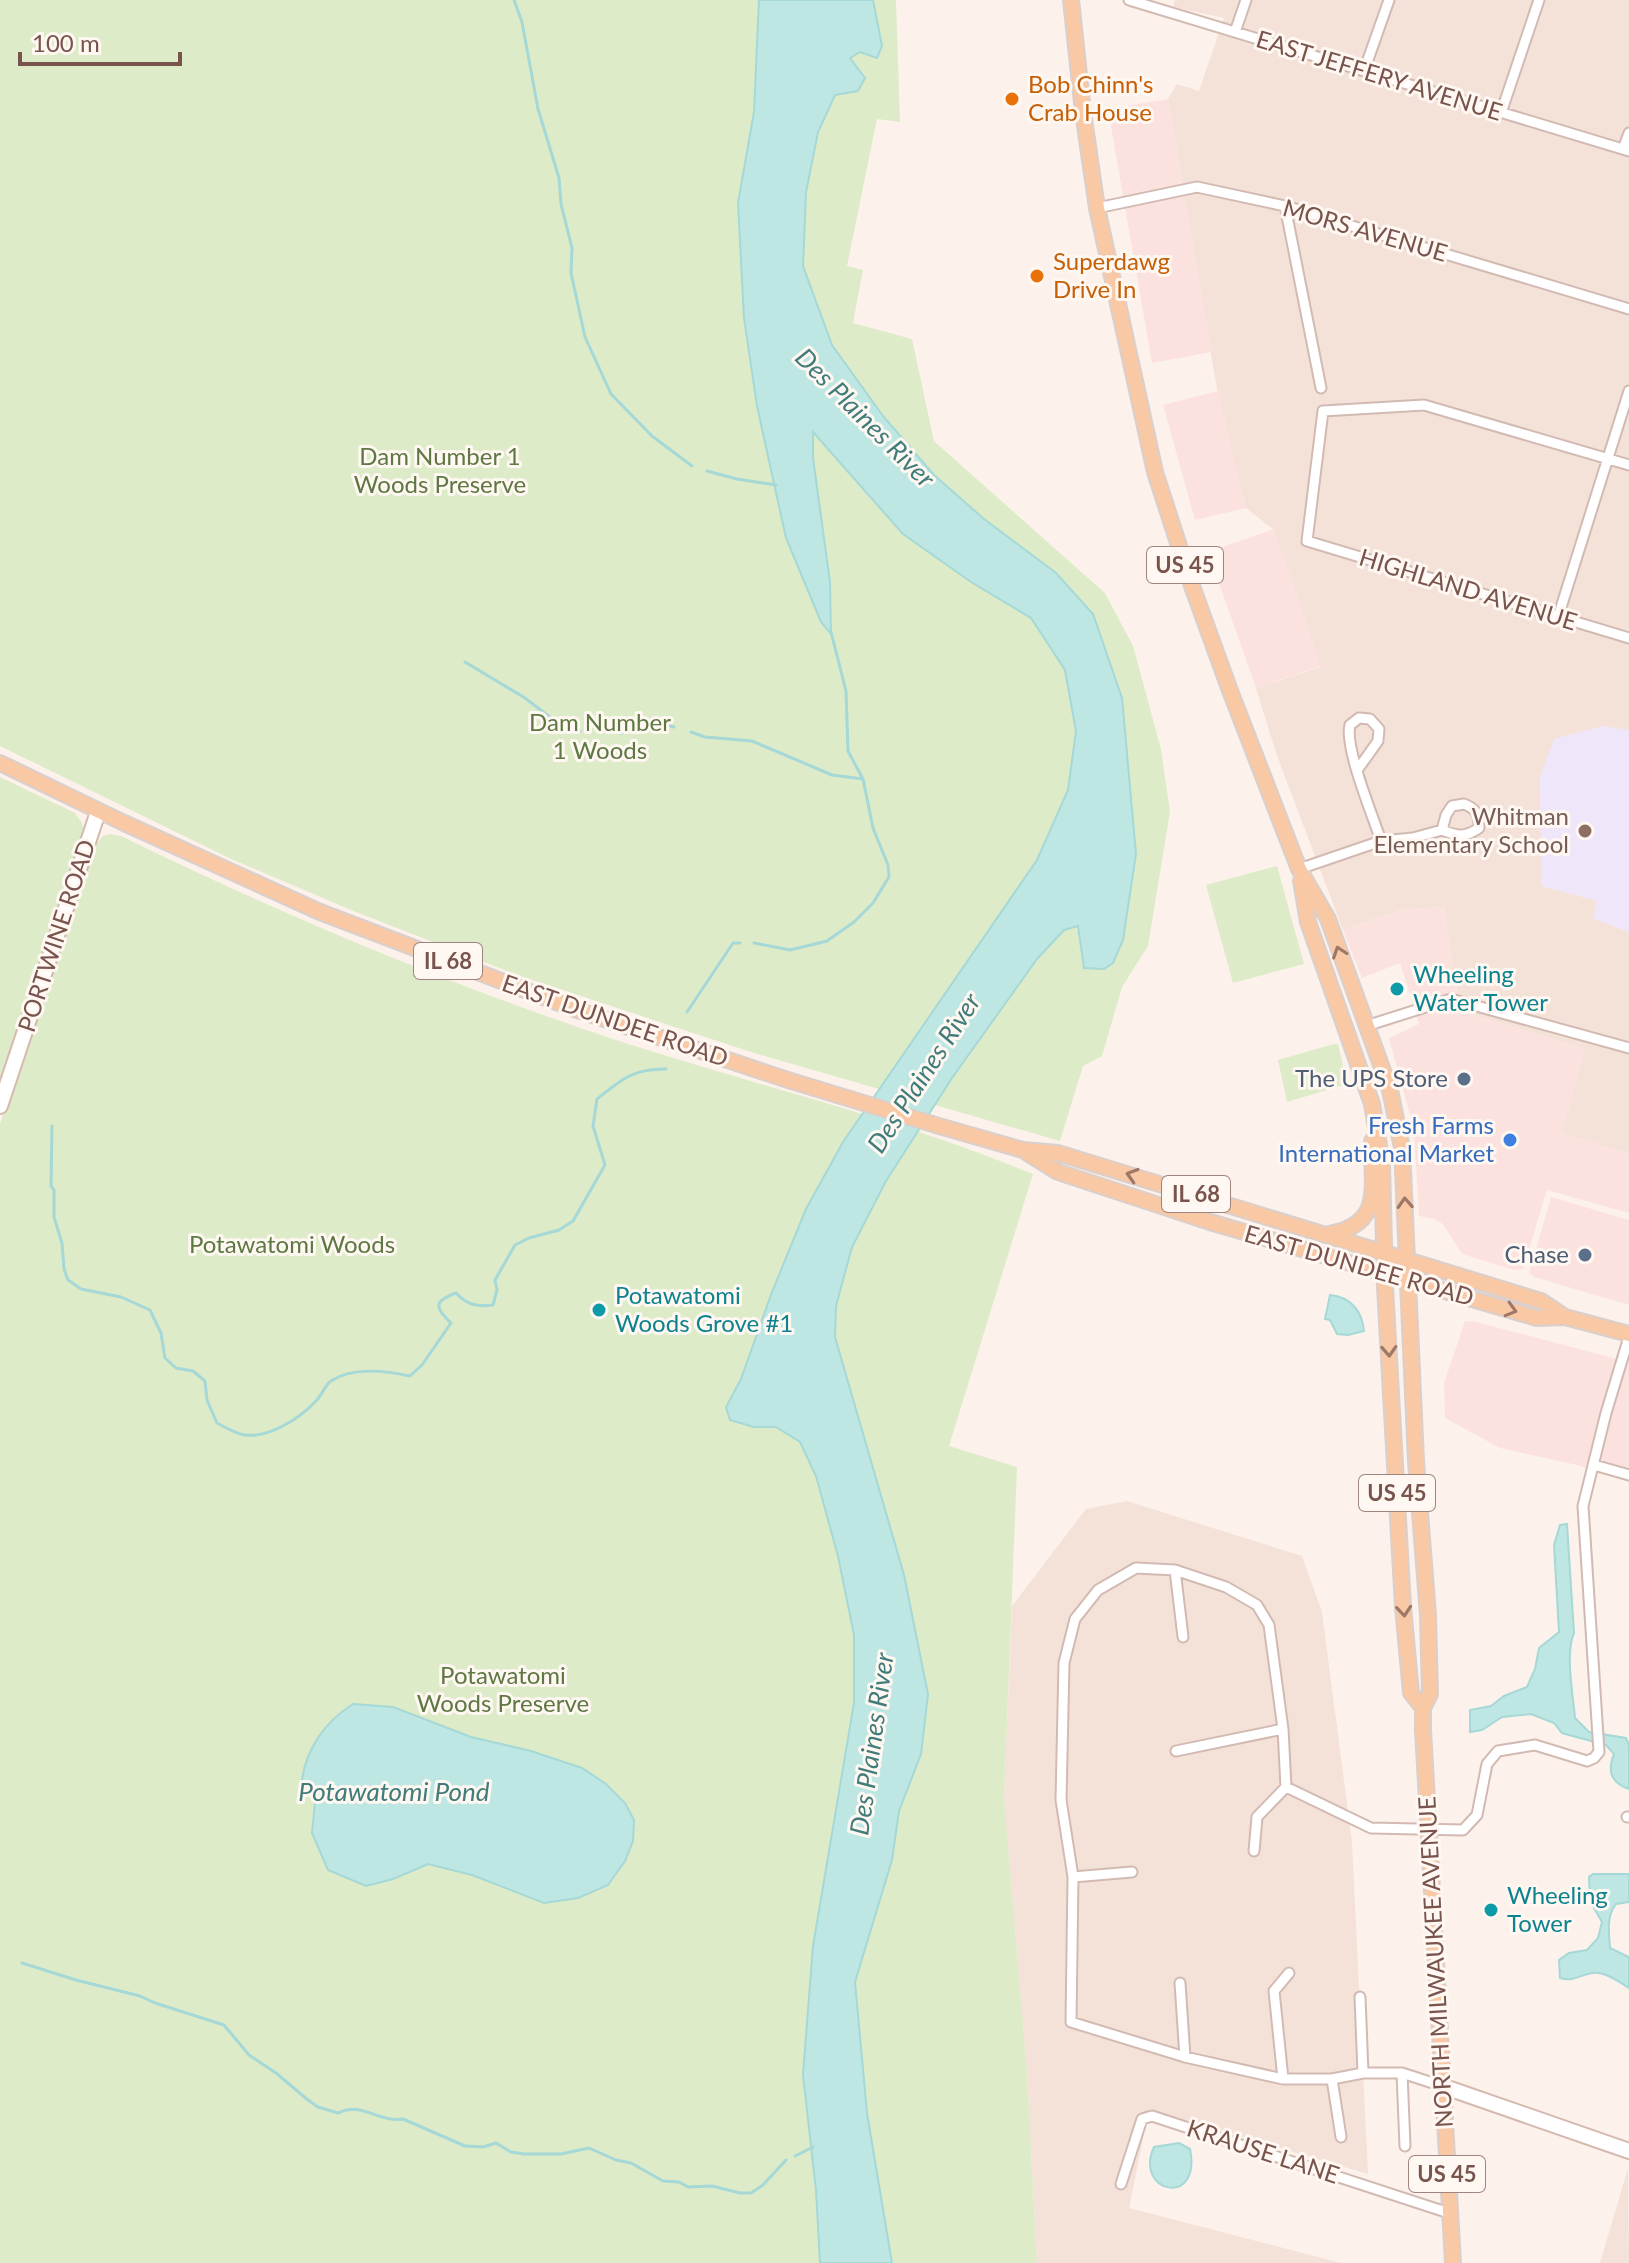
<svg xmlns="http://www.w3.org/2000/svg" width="1629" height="2263" viewBox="0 0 1629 2263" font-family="Lato,sans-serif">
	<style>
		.residential { fill: #f4e2d9 }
		.commercial { fill: #fce2df }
		.education { fill: #efe7f9 }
		.green { fill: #ddebc8 }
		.water { fill: #bee7e4; stroke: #a5d8d6; stroke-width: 2 }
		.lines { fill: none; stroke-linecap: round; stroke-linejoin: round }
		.stream { stroke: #a5d8d6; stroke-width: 3 }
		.street-casing { stroke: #d2bab2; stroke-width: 13 }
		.secondary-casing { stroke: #d5b9af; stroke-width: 18 }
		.primary-casing { stroke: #d9cfcd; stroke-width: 18 }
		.street { stroke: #fff; stroke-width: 9 }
		.secondary { stroke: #fff; stroke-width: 14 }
		.primary { stroke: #f9c8a5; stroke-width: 14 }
		.oneway { stroke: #9f7767 }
		.food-dot { fill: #e8710a; stroke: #fff7f1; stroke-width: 3 }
		.education-dot { fill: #8d6e63; stroke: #fff7f1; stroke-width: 3 }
		.culture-dot { fill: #0f9aa8; stroke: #fff7f1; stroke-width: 3 }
		.service-dot { fill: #5c6f8a; stroke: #fff7f1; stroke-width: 3 }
		.shop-dot { fill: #3f7fe0; stroke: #fff7f1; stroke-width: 3 }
		.labels { text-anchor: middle; stroke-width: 6; stroke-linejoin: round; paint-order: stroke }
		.shield { fill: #fff7f1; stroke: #a0857e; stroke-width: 2 }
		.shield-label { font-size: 22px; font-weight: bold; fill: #78544d }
		.street-label { font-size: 24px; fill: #78544d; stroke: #fff7f1 }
		.food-label { font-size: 24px; fill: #c56008; stroke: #fff7f1; text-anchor: start }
		.park-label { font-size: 24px; fill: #5d7842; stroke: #fff7f1 }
		.education-label { font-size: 24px; fill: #785e54; stroke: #fff7f1; text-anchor: end }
		.culture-label { font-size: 24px; fill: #0d838f; stroke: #fff7f1; text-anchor: start }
		.service-label { font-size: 24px; fill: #4e5e75; stroke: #fff7f1; text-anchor: end }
		.shop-label { font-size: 24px; fill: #366cbe; stroke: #fff7f1; text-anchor: end }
		.water-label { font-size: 26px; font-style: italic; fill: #407c7a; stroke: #fff7f1 }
	</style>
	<rect width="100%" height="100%" fill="#fcf2eb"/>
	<path class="residential" d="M1175 0H1629V1154L1561 1133 1585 1049 1460 1011 1444 907 1400 910 1343 930 1276 753 1256 688 1320 667 1274 530 1246 508 1218 395 1168 99 1177 84 1199 91 1224 18 1173 7Z
		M1127 1501 1302 1556 1322 1612 1352 1842 1368 2174 1149 2109 1129 2208 1341 2263H1037L1027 2072 1004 1798 1012 1606 1086 1509Z
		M1628 2168 1629 2263H1600Z"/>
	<path class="commercial" d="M1168 99 1212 352 1152 363 1108 109Z
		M1218 391 1246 508 1195 520 1163 405Z
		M1274 529 1321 666 1256 688 1208 552Z
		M1444 907 1460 1011 1585 1049 1562 1133 1629 1154V1213L1547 1190 1523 1269 1514 1270 1462 1254 1443 1224 1434 1219 1419 1216 1414 1130 1389 1038 1419 1024 1400 963 1362 978 1343 930 1400 910Z
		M1551 1197 1629 1220V1305L1534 1277 1529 1273Z
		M1465 1321 1476 1322 1629 1362V1482L1577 1465 1500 1448 1445 1418 1444 1383Z"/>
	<path class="education" d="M1603 726 1629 730V932L1593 919 1597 901 1541 886 1540 776 1554 739Z"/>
	<path class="green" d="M0 0H896L900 122 877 119 847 266 863 270 853 323 912 339 934 441 1105 593 1133 646 1161 749 1170 812 1148 946 1122 987 1102 1056 1083 1066 1060 1141 754 1053 517 975 351 910 229 858 0 746Z
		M0 777 75 813 82 823 85 832 0 1087Z
		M110 834 121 836C280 914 445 983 613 1039 753 1085 897 1118 1033 1174L949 1446 1017 1467 1004 1798 1027 2072 1037 2263H0V1124L93 848 103 836Z
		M1277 866 1304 964 1233 983 1206 885Z
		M1334 1044H1338L1347 1084 1287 1102 1278 1060Z"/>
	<path class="water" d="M759 0H873L882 46 877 58 860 52 850 58 865 78 858 91 835 95 818 132 806 192 803 266 832 345 883 416 934 475 984 519 1056 573 1093 614 1122 698 1136 854 1123 940 1113 963 1104 969 1084 968 1078 926 1064 930 1037 959 952 1078 886 1181 852 1247 836 1306 835 1337 904 1575 928 1694 921 1754 899 1811 892 1860 855 1982 867 2113 892 2263H820L816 2190 803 2075 813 1946 854 1703V1635L838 1556 816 1476 800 1442 776 1427H754L730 1420 726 1407 741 1379 772 1292 806 1209 843 1142 1037 860 1068 790 1076 731 1065 670 1031 618 971 582 903 534 813 432V458L830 582 831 634 821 622 786 538 757 406 744 318 738 203 754 112Z
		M1330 1295C1351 1297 1362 1311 1364 1331L1348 1335 1337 1334 1330 1320 1325 1319Z
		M1567 1524 1574 1633C1565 1653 1573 1695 1575 1718L1589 1732 1626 1738 1629 1745V1789C1611 1783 1607 1771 1614 1754L1606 1745 1562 1733 1554 1723 1531 1714 1502 1717 1482 1730 1470 1732V1710L1491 1706 1504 1696 1527 1687 1535 1669 1539 1648 1559 1632 1554 1545 1560 1525Z
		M353 1704 393 1707 471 1737 531 1751 582 1768 606 1784 625 1803 634 1820 633 1841 625 1861 608 1885 578 1898 544 1903 472 1875 428 1864 393 1879 366 1886 328 1870 312 1833 315 1802 302 1779C307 1747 326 1721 353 1704Z
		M1593 1874H1629V1902L1616 1904C1606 1917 1609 1932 1610 1948L1629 1957V1988C1619 1982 1605 1971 1592 1973 1579 1975 1574 1982 1560 1978L1559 1960 1569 1953 1587 1950 1598 1938 1602 1922 1590 1901 1589 1877Z
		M1179 2143 1190 2149C1202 2208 1133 2193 1154 2147Z"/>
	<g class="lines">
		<path class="stream" d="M514 0 522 22 538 109 559 178 561 204 572 248 571 273 585 337 611 394 652 436 692 466
			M707 471 737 479 776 485
			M465 662 525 698 551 718 580 731
			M599 729 622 733 647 719 674 727
			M691 732 705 737 752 741 832 775 863 779
			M754 943 790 950 827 941 854 922 873 903 889 877 888 865 873 828 863 779 848 751 846 691 831 632
			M687 1012 733 943H740
			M52 1126 51 1186 54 1190V1217L62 1243 64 1269 68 1280 81 1289 121 1297 150 1310 161 1333 165 1358 176 1368 193 1371 205 1381 207 1400 217 1423C225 1427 236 1434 245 1435 270 1438 300 1418 316 1401 322 1395 325 1385 331 1381 353 1366 387 1371 410 1376L422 1365 451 1323C434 1307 434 1301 456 1293 467 1305 477 1307 493 1305L497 1290 495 1280 515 1245 529 1238 559 1230 573 1221 605 1165 593 1126 597 1099C622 1079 632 1069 666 1069
			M22 1963 76 1980 140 1996 155 2003 224 2025 249 2055 276 2073 308 2100 318 2107 338 2113C360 2101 380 2123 403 2119L465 2146 483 2147 496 2143 511 2152 524 2154H561L589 2148 616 2160 631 2163 663 2181 679 2182 688 2187 712 2186 740 2193H751L763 2185 786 2160
			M795 2156 813 2147"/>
		<defs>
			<path id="street" d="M1129 0 1629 151
				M1235 32 1246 0
				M1364 71 1389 0
				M1501 113 1539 0
				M1623 149 1629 133
				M1285 206 1321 388
				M1097 208 1197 187 1285 206 1629 309
				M1629 465 1424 405 1323 411 1307 541 1629 638
				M1558 617 1629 391
				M1358 769 1378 741 1379 729 1370 719 1359 718 1350 725C1344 747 1373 816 1381 841
				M1464 804C1477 809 1479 815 1479 828 1465 838 1457 836 1442 830L1446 815 1452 806Z
				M1299 869 1381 841 1413 838 1442 830
				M1366 1026 1451 999 1629 1048
				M1594 1465 1629 1475
				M1175 1570 1183 1637
				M1176 1751 1283 1729
				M1627 1817H1629
				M1254 1851 1257 1817 1286 1787
				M1073 1877 1132 1872
				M1180 1983 1185 2057
				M1360 1997 1363 2073
				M1402 2073 1405 2146
				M1283 2079 1274 1991 1289 1973
				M1332 2079 1341 2137
				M1442 2086 1402 2073H1363L1332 2079H1283L1185 2057 1071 2022 1073 1877 1061 1800 1064 1663 1075 1619 1098 1590 1136 1568 1175 1570 1226 1587 1257 1605 1269 1625 1283 1729 1286 1787 1371 1828 1463 1830 1477 1815 1487 1764 1498 1751 1535 1745 1587 1761 1594 1758 1599 1752 1583 1506 1606 1413 1629 1337
				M1121 2184 1142 2119 1152 2116 1449 2213"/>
			<path id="secondary" d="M0 1106 98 812
				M1442 2086 1629 2151"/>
			<path id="primary" d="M1071 0 1083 112 1097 208 1155 472 1192 586 1229 688 1299 869 1328 919 1390 1090 1402 1148 1416 1461 1428 1615 1430 1694 1423 1708V1730L1453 2263
				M0 763 122 822 320 912 577 1010 788 1080 939 1126 1023 1150 1058 1153 1541 1301 1565 1317
				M1301 881 1308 922 1372 1104 1382 1163 1385 1287 1403 1607 1411 1693 1423 1708
				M1026 1152 1058 1172 1210 1222 1537 1318 1565 1317 1629 1334
				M1329 1234C1385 1224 1371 1186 1372 1141"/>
		</defs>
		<use href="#street" class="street-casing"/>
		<use href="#secondary" class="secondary-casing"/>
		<use href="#primary" class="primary-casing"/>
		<use href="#street" class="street"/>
		<use href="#secondary" class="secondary"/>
		<use href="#primary" class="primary"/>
	</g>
	<defs><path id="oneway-chevron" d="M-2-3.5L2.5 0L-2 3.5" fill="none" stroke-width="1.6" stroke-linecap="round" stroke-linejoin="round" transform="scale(2)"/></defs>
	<g class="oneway">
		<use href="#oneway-chevron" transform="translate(1339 952) rotate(-109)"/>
		<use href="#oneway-chevron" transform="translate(1132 1175) rotate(-163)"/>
		<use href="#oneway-chevron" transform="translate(1405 1203) rotate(-93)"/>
		<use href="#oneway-chevron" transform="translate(1511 1310) rotate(16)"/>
		<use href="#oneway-chevron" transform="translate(1389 1351) rotate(87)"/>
		<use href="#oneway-chevron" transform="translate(1404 1611) rotate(85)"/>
	</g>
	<g class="food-dot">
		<circle cx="1012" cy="99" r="8"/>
		<circle cx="1037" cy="276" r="8"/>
	</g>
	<circle class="education-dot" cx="1585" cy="831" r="8"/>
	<g class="culture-dot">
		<circle cx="1397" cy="989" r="8"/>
		<circle cx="599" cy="1310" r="8"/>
		<circle cx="1491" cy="1910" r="8"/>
	</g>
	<g class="service-dot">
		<circle cx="1464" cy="1079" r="8"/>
		<circle cx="1585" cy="1255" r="8"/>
	</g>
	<circle class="shop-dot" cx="1510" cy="1140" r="8"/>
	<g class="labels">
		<g class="shield">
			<rect x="1147" y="547" width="76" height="36" rx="6"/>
			<rect x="414" y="943" width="68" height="36" rx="6"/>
			<rect x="1162" y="1176" width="68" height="36" rx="6"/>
			<rect x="1359" y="1475" width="76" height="36" rx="6"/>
			<rect x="1409" y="2156" width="76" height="36" rx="6"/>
		</g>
		<g class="shield-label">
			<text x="1185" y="573">US 45</text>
			<text x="448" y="969">IL 68</text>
			<text x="1196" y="1202">IL 68</text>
			<text x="1397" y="1501">US 45</text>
			<text x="1447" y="2182">US 45</text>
		</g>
		<g class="street-label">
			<text transform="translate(1379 76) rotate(17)" y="8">EAST JEFFERY AVENUE</text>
			<text transform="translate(1365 231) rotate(16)" y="8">MORS AVENUE</text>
			<text transform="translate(1468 590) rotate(17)" y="8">HIGHLAND AVENUE</text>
			<text transform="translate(57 936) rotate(-72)" y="8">PORTWINE ROAD</text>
			<text transform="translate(615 1021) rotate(19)" y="8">EAST DUNDEE ROAD</text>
			<text transform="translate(1359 1266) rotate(16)" y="8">EAST DUNDEE ROAD</text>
			<text transform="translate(1436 1962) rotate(-93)" y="8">NORTH MILWAUKEE AVENUE</text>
			<text transform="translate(1263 2152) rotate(18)" y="8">KRAUSE LANE</text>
		</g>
		<g class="food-label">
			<text x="1028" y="93">Bob Chinn's<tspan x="1028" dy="28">Crab House</tspan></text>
			<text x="1053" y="270">Superdawg<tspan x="1053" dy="28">Drive In</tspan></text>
		</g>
		<g class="park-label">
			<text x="440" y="465">Dam Number 1<tspan x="440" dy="28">Woods Preserve</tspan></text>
			<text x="600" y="731">Dam Number<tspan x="600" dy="28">1 Woods</tspan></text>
			<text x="292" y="1253">Potawatomi Woods</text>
			<text x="503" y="1684">Potawatomi<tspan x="503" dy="28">Woods Preserve</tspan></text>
		</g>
		<g class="education-label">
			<text x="1569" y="825">Whitman<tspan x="1569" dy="28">Elementary School</tspan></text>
		</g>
		<g class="culture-label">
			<text x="1413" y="983">Wheeling<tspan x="1413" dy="28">Water Tower</tspan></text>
			<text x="615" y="1304">Potawatomi<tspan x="615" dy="28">Woods Grove #1</tspan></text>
			<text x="1507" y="1904">Wheeling<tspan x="1507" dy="28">Tower</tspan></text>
		</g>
		<g class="service-label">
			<text x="1448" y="1087">The UPS Store</text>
			<text x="1569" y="1263">Chase</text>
		</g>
		<g class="shop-label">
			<text x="1494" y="1134">Fresh Farms<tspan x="1494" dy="28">International Market</tspan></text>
		</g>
		<g class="water-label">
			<text transform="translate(865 418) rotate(45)" y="9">Des Plaines River</text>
			<text transform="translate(924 1073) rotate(-57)" y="9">Des Plaines River</text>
			<text transform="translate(872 1744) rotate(-82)" y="9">Des Plaines River</text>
			<text x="394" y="1801">Potawatomi Pond</text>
		</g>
	</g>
	<path d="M20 52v12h160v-12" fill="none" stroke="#78544d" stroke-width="4"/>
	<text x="32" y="52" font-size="24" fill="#78544d" stroke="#fff7f1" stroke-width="6" paint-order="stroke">100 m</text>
</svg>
